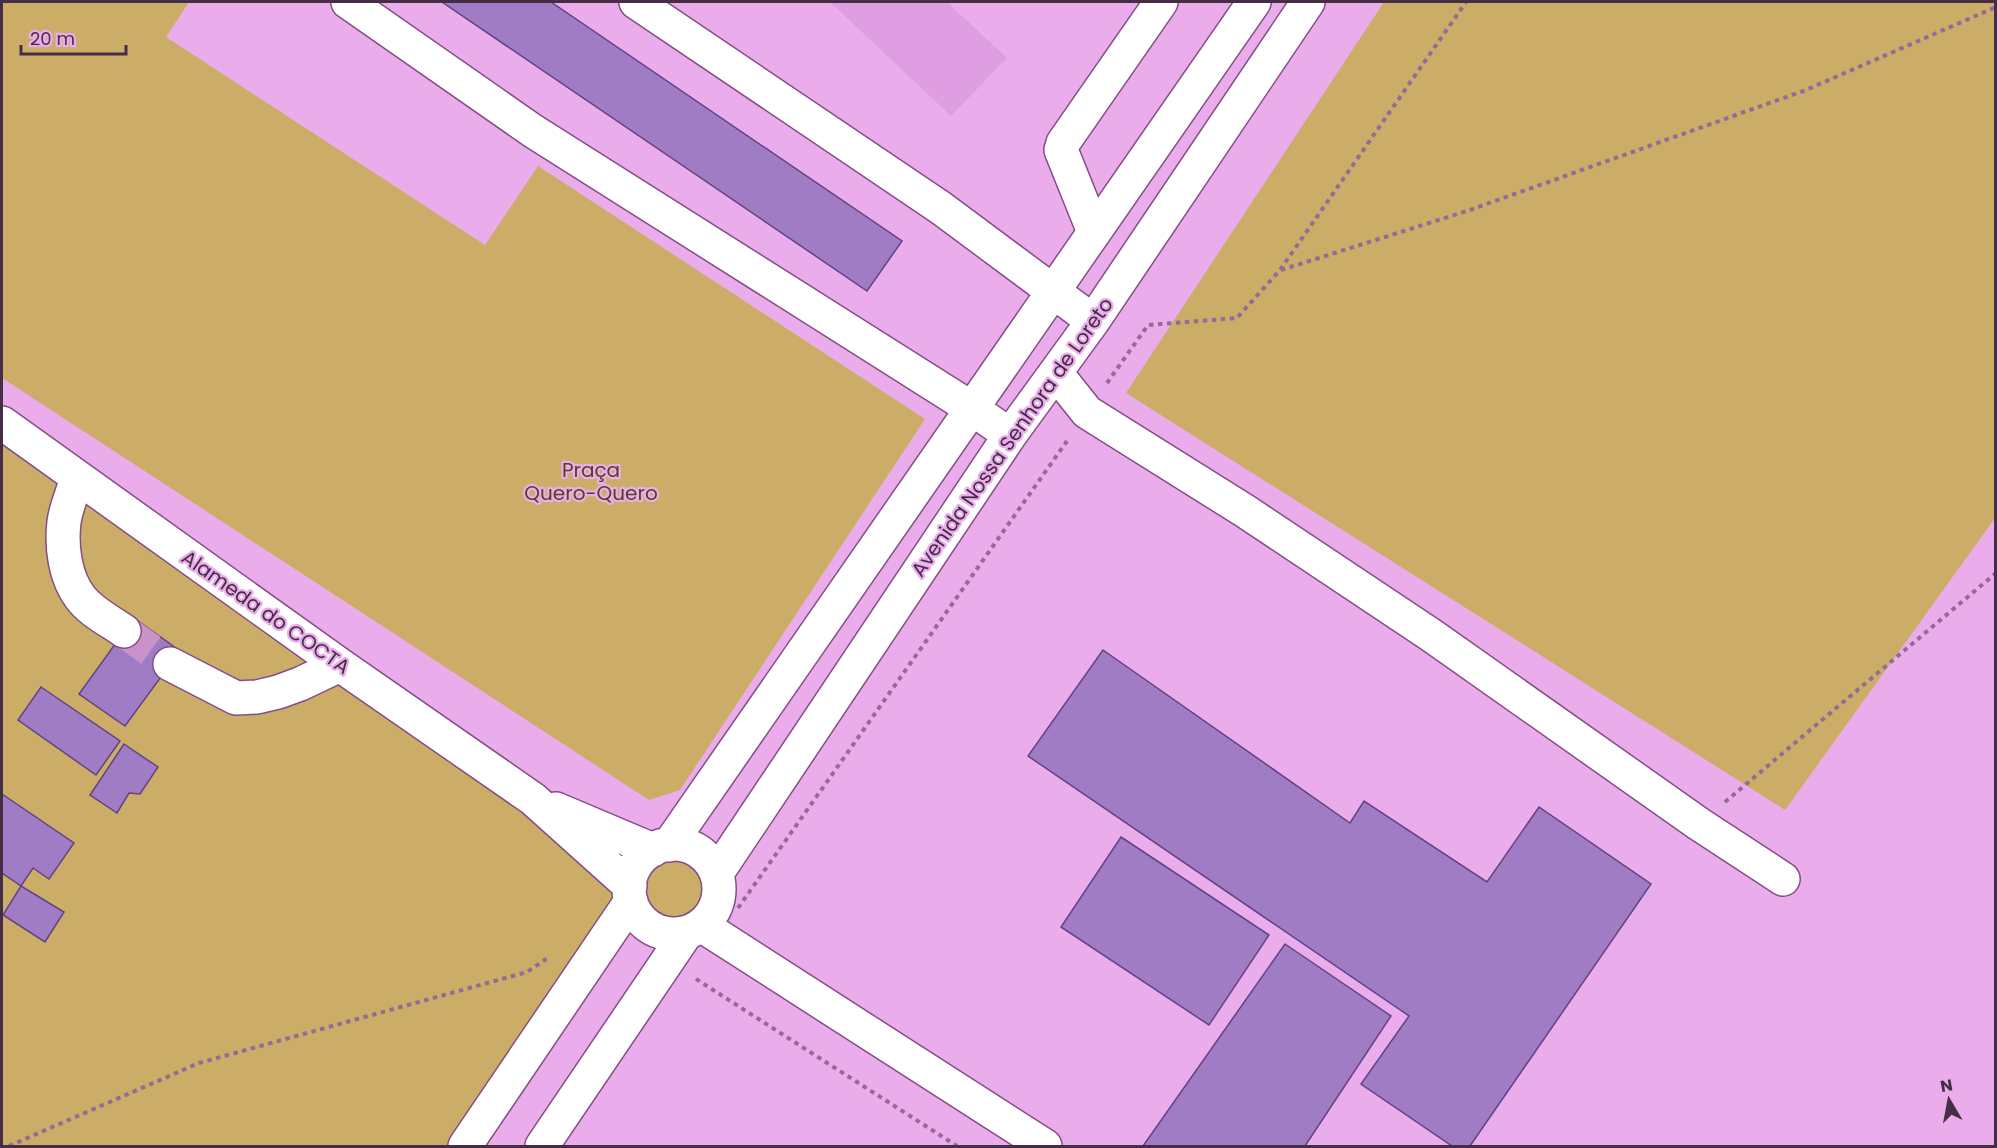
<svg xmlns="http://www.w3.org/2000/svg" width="1997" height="1148" viewBox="0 0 1997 1148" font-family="Poppins,sans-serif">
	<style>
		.built { fill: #e09ee2 }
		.green { fill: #ccad67 }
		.building { fill: #9f7cc3; stroke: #634284; stroke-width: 1.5 }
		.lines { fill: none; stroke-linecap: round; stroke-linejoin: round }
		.minor-tunnel { stroke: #c993ca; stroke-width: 33; stroke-dasharray: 33 16; stroke-linecap: butt }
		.minor-casing { stroke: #844d86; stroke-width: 36 }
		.path { stroke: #956a96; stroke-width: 4; stroke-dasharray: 4.5 4.5; stroke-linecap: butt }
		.minor { stroke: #fff; stroke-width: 33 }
		.labels { text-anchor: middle; stroke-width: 4.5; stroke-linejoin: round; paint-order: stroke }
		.street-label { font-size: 20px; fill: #452d46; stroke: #eaaceb }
		.park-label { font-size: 20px; fill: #534320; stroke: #eaaceb }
	</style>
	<rect width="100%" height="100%" fill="#eaaceb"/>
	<path class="built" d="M830 2H947L1007 58 951 116Z"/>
	<path class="green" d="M2 2H189L166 37 485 245 538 166 925 419 680 790 649 800 2 378Z
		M1384 2H1995V518L1785 810 1126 393Z
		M2 418 533 799 631 901 465 1146H2Z
		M640 889a34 34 0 1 1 68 0a34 34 0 1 1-68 0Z"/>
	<path class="building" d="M442 2H551L902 241 867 291Z
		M134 618 180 651 125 726 79 694Z
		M1103 650 1350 823 1364 801 1487 882 1539 807 1651 884 1470 1146H1452L1361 1084 1409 1016 1028 756Z
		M41 687 120 741 96 775 18 720Z
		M124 744 158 767 140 794 129 793 117 813 90 795Z
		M2 794 74 843 49 879 33 868 21 886 2 873Z
		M1121 837 1269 935 1209 1025 1061 927Z
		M21 886 64 912 45 942 3 915Z
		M1285 944 1391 1016 1305 1146H1143Z"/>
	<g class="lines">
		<path class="minor-tunnel" d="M124 631 170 664"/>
		<defs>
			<path id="minor" d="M348 2 533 131 971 408 1010 435
				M636 2 941 208 1093 321
				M1094 232 1061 150 1063 143 1161 2
				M1056 373 1087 412 1245 511 1431 635 1699 824 1783 879
				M2 423 340 665 533 799 630 886
				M77 478C73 492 66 507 64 522 61 547 65 577 80 597 91 612 110 621 124 631
				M170 664 236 698 257 697 278 692 300 684 340 665
				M556 809 653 850
				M629 889a45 45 0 1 1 90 0a45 45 0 1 1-90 0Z
				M669 845 1254 2
				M717 873 1010 435 1093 321 1308 2
				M701 925 1045 1146
				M465 1146 631 901
				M542 1146 687 932"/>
		</defs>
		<use href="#minor" class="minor-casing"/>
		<path class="path" d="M1281 270 1467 211 1806 90 1996 7
			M1107 383 1148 325 1237 318 1280 270 1466 2
			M1725 802 1996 573
			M738 908 1067 441
			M696 979 957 1146
			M9 1146 199 1063 527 972 549 957"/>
		<use href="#minor" class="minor"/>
	</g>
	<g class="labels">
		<g class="street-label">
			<text transform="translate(1012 437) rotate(-55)" y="7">Avenida Nossa Senhora de Loreto</text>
			<text transform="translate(266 612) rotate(35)" y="7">Alameda do COCTA</text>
		</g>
		<g class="park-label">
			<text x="591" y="477">Praça<tspan x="591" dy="23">Quero-Quero</tspan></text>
		</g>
	</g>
	<rect width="1997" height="1148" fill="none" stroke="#452d46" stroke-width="6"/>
	<g transform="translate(1949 1100) rotate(350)" stroke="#eaaceb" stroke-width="4.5" paint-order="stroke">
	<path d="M0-4.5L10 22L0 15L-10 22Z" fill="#452d46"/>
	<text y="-9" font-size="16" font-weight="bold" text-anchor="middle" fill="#452d46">N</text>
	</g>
	<path d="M21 45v9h105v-9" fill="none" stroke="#452d46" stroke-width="3"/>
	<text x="30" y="45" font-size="18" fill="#452d46" stroke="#eaaceb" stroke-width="4.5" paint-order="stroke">20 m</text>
</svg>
